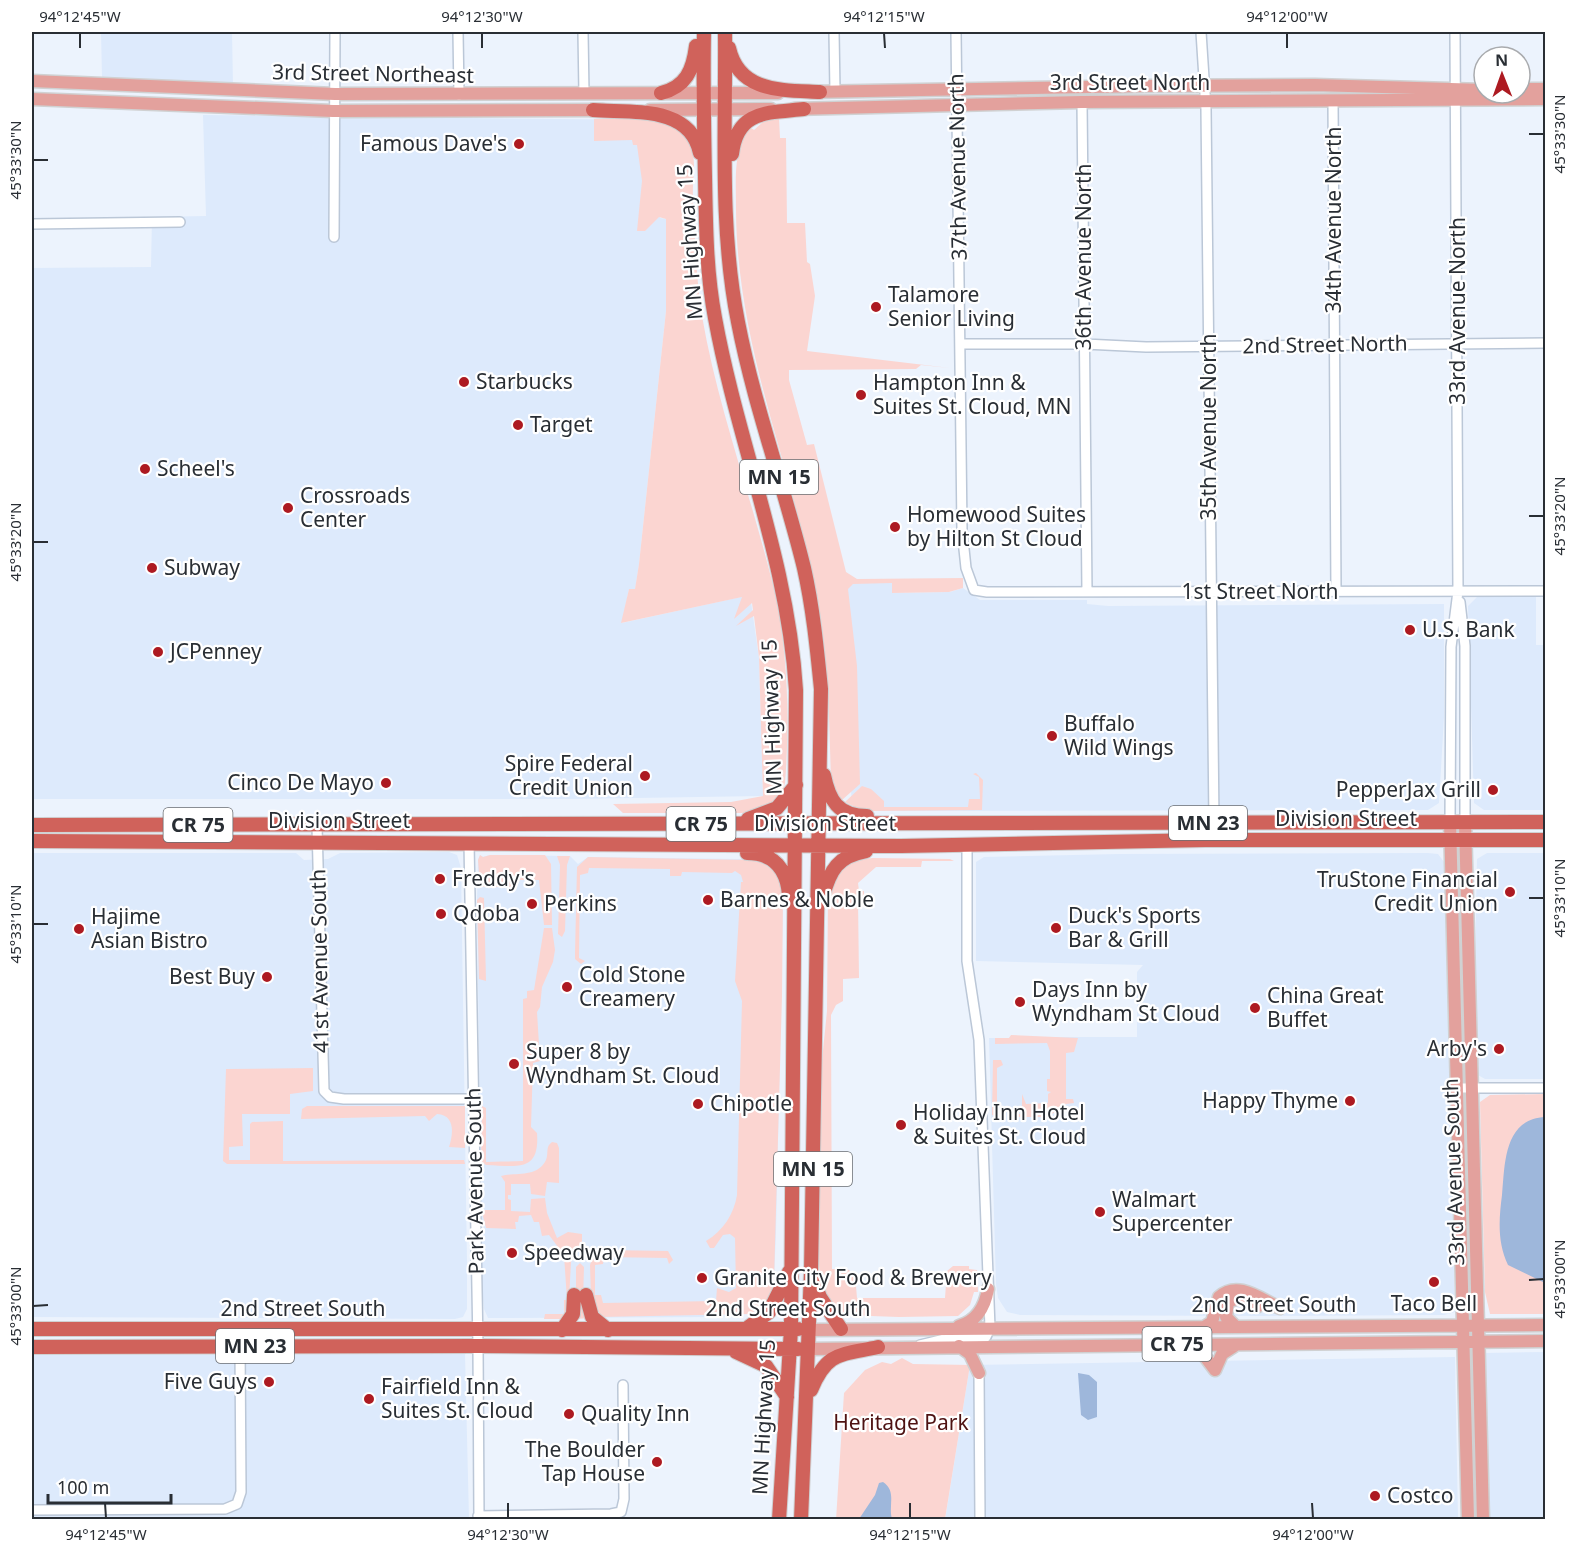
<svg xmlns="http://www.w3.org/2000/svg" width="1577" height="1551" viewBox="0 0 1577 1551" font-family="'Noto Sans',sans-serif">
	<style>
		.built { fill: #ddeafc }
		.green { fill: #fbd5d1 }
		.water { fill: #9eb7db }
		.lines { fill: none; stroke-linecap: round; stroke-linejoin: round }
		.minor-casing { stroke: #bbc7d7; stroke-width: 12 }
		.major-casing { stroke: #d0d1d2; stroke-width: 15 }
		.highway-casing { stroke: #d0d1d2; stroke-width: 16 }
		.minor { stroke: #fff; stroke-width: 9 }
		.major { stroke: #e3a19d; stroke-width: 12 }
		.highway { stroke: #d0625b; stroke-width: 14 }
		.ticks { fill: none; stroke: #292e34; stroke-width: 2 }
		.poi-dot { fill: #ad1a21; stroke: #fff; stroke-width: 2 }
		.labels { text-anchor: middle; stroke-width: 4.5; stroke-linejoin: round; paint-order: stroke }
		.shield { fill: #fff; stroke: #696d71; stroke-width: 1.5 }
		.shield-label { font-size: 20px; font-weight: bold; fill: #292e34 }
		.street-label { font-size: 21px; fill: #292e34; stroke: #fff }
		.poi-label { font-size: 21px; fill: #292e34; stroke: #fff; text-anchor: start }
		.park-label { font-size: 21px; fill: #4e1212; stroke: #fff }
		.neatline { fill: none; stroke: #292e34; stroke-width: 2 }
		.ticks-label { font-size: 15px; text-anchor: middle; fill: #292e34 }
	</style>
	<rect width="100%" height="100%" fill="#ecf3fd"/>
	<path class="built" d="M101 32H232L233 86 102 77Z
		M203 115 654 120 662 143 660 218 666 219V311L639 564 635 590 629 589 622 623 750 595 759 658 763 796 571 799H32V268L151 267 152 217 206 216Z
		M839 583H892V593L950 592 963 588 980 600H1087V604L1108 606 1444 604V717L1439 803 1428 810 872 811 852 807Z
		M1477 597H1536V645H1546L1545 810H1484L1474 803 1468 606Z
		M449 852 457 855 461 868 467 1261V1309L463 1317 455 1319 32 1317V853H296L304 860 328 859 340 853Z
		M1428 853 1438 854 1444 862 1455 1312 1444 1315 1261 1316 1020 1315 1007 1312 998 1298 996 1284 989 1038H1009L1013 1035 1014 1037H1137V972L1143 965 976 961V862L984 857 1119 854Z
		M1487 853H1545V1079H1485L1478 1075 1475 958 1477 859Z
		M480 855 483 857 490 855 570 856 578 864 588 857 743 859 768 866 783 905 776 1232 774 1281 769 1303 766 1301 755 1312 721 1317 488 1318 484 1309 482 1289 477 900 478 860Z
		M1545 1352V1519H1489L1484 1353Z
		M465 1354 469 1519H32V1355Z
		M1455 1357 1458 1519 945 1520 970 1365Z"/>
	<path class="green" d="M779 118 780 138H786L787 223H805L807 262 810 264 815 296 807 351 950 368 921 365 916 369 789 370V380L807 445 814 444 846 572 857 579 963 578V588L949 592 892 593V583L853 584 848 589 857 666 860 784 842 800H839L831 782C829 719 829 657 817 596 791 464 737 347 736 210 736 176 733 157 748 126L754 130 765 120Z
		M594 119C625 119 658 114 683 134L686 133C699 165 692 167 693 199 695 238 696 278 702 316 718 409 752 498 774 589 788 651 790 720 785 783 780 804 764 808 745 813H623L613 804 731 802 763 796 759 658 754 616 736 626 753 610 752 603 734 619 742 597 621 623 629 589H635L639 564 666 311V219L659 217 645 231H637L642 181 637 145H633L632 140 594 141Z
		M976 773 983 780 982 810 872 811 859 809 845 802 862 786 871 789 884 801V807H968L969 799H980L979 777 973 774Z
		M480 855 483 857 490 855H545L551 864 552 925H544L539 880H520L510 887H480L478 860Z
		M557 856H570L567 865 565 931 562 937 558 934 560 865Z
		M588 857 751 860 764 864 779 874 783 896 782 996 774 1281 769 1303 766 1301 751 1314 600 1317 591 1297 590 1265 593 1256 606 1250 668 1251 673 1260 669 1264 667 1258 604 1257 603 1264 595 1265V1295H601L603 1303 716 1301 717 1288 729 1292 736 1288 735 1238 730 1234 723 1235 714 1248H710L706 1241C723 1231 734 1214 737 1195L742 1001 735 981 741 882H743L741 875 735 871 732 873 682 872 681 876H670V869L589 868 588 873 580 875 579 958 585 961 581 964 575 959V953L577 867Z
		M872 858 950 859 954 861H922L921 867H876L858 883 859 891H864V898L858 899 859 978 843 979V1001L836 1005 831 1015 832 1269H847L855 1274 857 1298H945L947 1271 953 1266H969V1269L977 1270 978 1292H974L970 1305 958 1316 899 1317 843 1315 837 1312 820 1284 816 1205 820 1080 827 1011 828 893C835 868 848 862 872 858Z
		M480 897 484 898 486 981 479 979 477 900Z
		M544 928H552L555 950 553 962 542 987 540 1007 537 1012 540 1061 533 1063 531 1127 537 1133C540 1173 517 1166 486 1165L481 1161 482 1106 486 1108V1162L523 1161V999L527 998V991L534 990Z
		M1011 1035 1078 1038 1074 1052 1066 1053V1099H1073L1074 1103 1066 1104 1048 1117H1015L1016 1114H1022V1094L1026 1104 1048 1103V1094L1051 1092 1047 1091V1079H1050V1051L1047 1043 995 1044V1038H1009Z
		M993 1060H1001L1003 1065 997 1068V1114L1003 1115V1118L992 1115Z
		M313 1068V1091L290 1094V1114H242L243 1146 229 1147V1160H250V1124L252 1122 283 1121V1161L464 1160 465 1164H227L223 1161 226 1069Z
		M1545 1094V1314H1490L1485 1292 1480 1102 1490 1095Z
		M307 1106H465V1148L449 1147C453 1135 456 1115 437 1114L429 1121 425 1116 301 1119 302 1109Z
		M552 1142 557 1143 559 1148V1183L547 1182 545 1196 531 1194 530 1184H511V1195H508V1199L511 1200V1211L530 1212 531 1199 545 1198 547 1213 557 1238 568 1232 582 1234V1244L571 1262 568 1319H544L545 1314H564V1300H567L564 1255 549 1235 542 1236 539 1222H534L531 1215 519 1216 518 1222H515L516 1229 486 1228 482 1212 485 1210H505V1182L501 1176C517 1172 537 1178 546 1160 549 1152 545 1147 552 1142Z
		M580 1263 584 1267 583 1301 589 1318 576 1319V1267Z
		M902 1358 913 1364 970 1365 945 1519 836 1520 844 1393 865 1370 882 1362 891 1364Z"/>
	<path class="water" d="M1545 1117H1546L1545 1283 1508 1265C1497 1242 1499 1219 1502 1195 1505 1166 1503 1119 1545 1117Z
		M1078 1373 1089 1375 1097 1382V1417L1088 1420 1081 1415Z
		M883 1482C897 1491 888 1506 892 1519H859L875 1495 879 1483Z"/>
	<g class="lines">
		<defs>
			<path id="minor" d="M458 32 459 95
				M583 32 584 94
				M834 32 835 92
				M956 32 962 530 966 568 974 590 987 592 1546 591
				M1201 32 1206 109 1214 823
				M1333 100 1336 592
				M1082 102 1087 592
				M32 224 180 222
				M334 237 335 32
				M960 344H1085L1146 347 1546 343
				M1460 602 1465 646V822
				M1450 822 1451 647 1458 591 1455 32
				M317 826 324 1091 330 1097 344 1099H473
				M469 842 478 1346 479 1520
				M1456 1088H1546
				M920 1345 945 1339 986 1337 990 1328 979 1040 967 961V845
				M979 1373 980 1520
				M32 1510 225 1509 237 1504 241 1492 240 1346
				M478 1516 611 1514 621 1512 624 1499 623 1385"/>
			<path id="major" d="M32 81 335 94 778 93
				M1520 89H1546
				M810 92 1148 86 1315 85 1484 90
				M32 99 333 111 603 110
				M794 109 1082 102 1546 99
				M650 110 771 109
				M1450 822 1468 1520
				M1465 822 1483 1520
				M959 1326C977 1321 985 1307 988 1289
				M1235 1326 1226 1317 1228 1302 1238 1298 1258 1306
				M1204 1327 1212 1322 1219 1297C1238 1280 1260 1299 1280 1308
				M809 1330 1546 1325
				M959 1346 970 1354 979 1373
				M809 1349 1546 1341
				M1183 1349 1203 1354 1215 1370
				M1215 1370 1222 1354 1236 1345"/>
			<path id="highway" d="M704 32C703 80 704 129 705 177 706 224 706 271 715 318 738 444 788 561 796 690L791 1329 779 1520
				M725 32C726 127 719 227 738 322 754 405 784 486 804 568 813 608 817 649 821 689L811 1272 801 1520
				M729 48C739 93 783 90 820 92
				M661 93C686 87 693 70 696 46
				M593 110C632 113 690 105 700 153
				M732 154C737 110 767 113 804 109
				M824 775C829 800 838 816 867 816
				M748 819 777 808 796 785
				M32 825 1546 822
				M32 841 901 846 1205 840H1546
				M747 853C774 853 787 869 789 895
				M823 896C830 870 838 856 866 851
				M813 1279 820 1297 841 1329
				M586 1295 592 1317 608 1330
				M32 1329H798
				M746 1329 769 1312 789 1272
				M562 1330 573 1314 574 1295
				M32 1347 478 1346 798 1349
				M736 1352 766 1366 787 1397
				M811 1390C827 1351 841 1355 878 1347"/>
		</defs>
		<use href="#minor" class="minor-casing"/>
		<use href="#major" class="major-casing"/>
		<use href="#highway" class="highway-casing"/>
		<use href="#minor" class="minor"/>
		<use href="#major" class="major"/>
		<use href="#highway" class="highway"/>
	</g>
	<path class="ticks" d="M80 33V48M482 33V48M884 33 885 48M1287 33V48M1529 134H1544M33 160H48M1529 516H1544M33 542H48M1529 898H1544M33 924H48M1529 1280 1544 1279M33 1306 48 1305M105 1503 106 1518M508 1503V1518M910 1503V1518M1312 1503 1313 1518"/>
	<g class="poi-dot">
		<circle cx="519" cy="144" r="6"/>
		<circle cx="876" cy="307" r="6"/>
		<circle cx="464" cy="382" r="6"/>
		<circle cx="861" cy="395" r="6"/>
		<circle cx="518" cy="425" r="6"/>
		<circle cx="145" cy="469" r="6"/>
		<circle cx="288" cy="508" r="6"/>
		<circle cx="895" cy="527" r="6"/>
		<circle cx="152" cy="568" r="6"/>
		<circle cx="1410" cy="630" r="6"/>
		<circle cx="158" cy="652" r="6"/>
		<circle cx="1052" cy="736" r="6"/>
		<circle cx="645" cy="776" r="6"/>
		<circle cx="386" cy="783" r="6"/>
		<circle cx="1493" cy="790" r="6"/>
		<circle cx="440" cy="879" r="6"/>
		<circle cx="1510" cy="892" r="6"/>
		<circle cx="708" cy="900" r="6"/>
		<circle cx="532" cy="904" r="6"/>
		<circle cx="441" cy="914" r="6"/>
		<circle cx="1056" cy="928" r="6"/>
		<circle cx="79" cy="929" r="6"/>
		<circle cx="267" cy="977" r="6"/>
		<circle cx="567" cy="987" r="6"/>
		<circle cx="1020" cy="1002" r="6"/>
		<circle cx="1255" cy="1008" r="6"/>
		<circle cx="1499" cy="1049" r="6"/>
		<circle cx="514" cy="1064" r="6"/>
		<circle cx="1350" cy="1101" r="6"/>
		<circle cx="698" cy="1104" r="6"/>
		<circle cx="901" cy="1125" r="6"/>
		<circle cx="1100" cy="1212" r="6"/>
		<circle cx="512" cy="1253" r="6"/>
		<circle cx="702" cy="1278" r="6"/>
		<circle cx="1434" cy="1282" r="6"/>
		<circle cx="269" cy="1382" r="6"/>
		<circle cx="369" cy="1399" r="6"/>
		<circle cx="569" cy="1414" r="6"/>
		<circle cx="657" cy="1462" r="6"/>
		<circle cx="1375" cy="1496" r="6"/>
	</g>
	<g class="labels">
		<g class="shield">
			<rect x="740" y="460" width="78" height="34" rx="4.5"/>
			<rect x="1169" y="806" width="78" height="34" rx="4.5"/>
			<rect x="666.5" y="807" width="69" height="34" rx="4.5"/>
			<rect x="163.5" y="808" width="69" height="34" rx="4.5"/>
			<rect x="774" y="1152" width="78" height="34" rx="4.5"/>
			<rect x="1142.5" y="1327" width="69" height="34" rx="4.5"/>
			<rect x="216" y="1329" width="78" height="34" rx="4.5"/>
		</g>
		<g class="shield-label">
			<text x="779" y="484">MN 15</text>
			<text x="1208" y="830">MN 23</text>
			<text x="701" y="831">CR 75</text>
			<text x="198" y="832">CR 75</text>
			<text x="813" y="1176">MN 15</text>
			<text x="1177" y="1351">CR 75</text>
			<text x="255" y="1353">MN 23</text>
		</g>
		<g class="street-label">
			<text transform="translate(373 74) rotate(1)" y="7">3rd Street Northeast</text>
			<text x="1130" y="90">3rd Street North</text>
			<text transform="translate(958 167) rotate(-91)" y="7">37th Avenue North</text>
			<text transform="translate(1334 220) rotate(-90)" y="7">34th Avenue North</text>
			<text transform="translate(690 242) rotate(-94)" y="7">MN Highway 15</text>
			<text transform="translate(1084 257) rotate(-90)" y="7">36th Avenue North</text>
			<text transform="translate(1458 311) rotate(-90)" y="7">33rd Avenue North</text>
			<text transform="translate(1325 345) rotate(-1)" y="7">2nd Street North</text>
			<text transform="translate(1209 427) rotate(-90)" y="7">35th Avenue North</text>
			<text x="1260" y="599">1st Street North</text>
			<text transform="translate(772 717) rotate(-92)" y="7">MN Highway 15</text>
			<text x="1346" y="826">Division Street</text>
			<text x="339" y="828">Division Street</text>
			<text x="825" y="831">Division Street</text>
			<text transform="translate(320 961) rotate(-91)" y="7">41st Avenue South</text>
			<text transform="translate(1454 1172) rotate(-92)" y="7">33rd Avenue South</text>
			<text transform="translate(475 1181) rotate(-91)" y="7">Park Avenue South</text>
			<text x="1274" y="1312">2nd Street South</text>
			<text x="303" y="1316">2nd Street South</text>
			<text x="788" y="1316">2nd Street South</text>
			<text transform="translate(764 1417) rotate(-87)" y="7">MN Highway 15</text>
		</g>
		<g class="poi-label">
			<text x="507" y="151" text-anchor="end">Famous Dave's</text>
			<text x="888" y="302">Talamore<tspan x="888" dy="24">Senior Living</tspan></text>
			<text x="476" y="389">Starbucks</text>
			<text x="873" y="390">Hampton Inn &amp;<tspan x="873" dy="24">Suites St. Cloud, MN</tspan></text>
			<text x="530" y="432">Target</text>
			<text x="157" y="476">Scheel's</text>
			<text x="300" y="503">Crossroads<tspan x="300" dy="24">Center</tspan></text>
			<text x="907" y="522">Homewood Suites<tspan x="907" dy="24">by Hilton St Cloud</tspan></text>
			<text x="164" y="575">Subway</text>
			<text x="1422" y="637">U.S. Bank</text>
			<text x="170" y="659">JCPenney</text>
			<text x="1064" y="731">Buffalo<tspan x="1064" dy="24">Wild Wings</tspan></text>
			<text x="633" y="771" text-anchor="end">Spire Federal<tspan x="633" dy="24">Credit Union</tspan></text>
			<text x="374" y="790" text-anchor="end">Cinco De Mayo</text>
			<text x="1481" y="797" text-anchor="end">PepperJax Grill</text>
			<text x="452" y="886">Freddy's</text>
			<text x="1498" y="887" text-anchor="end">TruStone Financial<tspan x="1498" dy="24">Credit Union</tspan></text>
			<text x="720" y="907">Barnes &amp; Noble</text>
			<text x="544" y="911">Perkins</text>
			<text x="453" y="921">Qdoba</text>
			<text x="1068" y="923">Duck's Sports<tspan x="1068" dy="24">Bar &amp; Grill</tspan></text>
			<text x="91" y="924">Hajime<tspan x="91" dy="24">Asian Bistro</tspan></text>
			<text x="579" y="982">Cold Stone<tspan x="579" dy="24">Creamery</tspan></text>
			<text x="255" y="984" text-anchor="end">Best Buy</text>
			<text x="1032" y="997">Days Inn by<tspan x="1032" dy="24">Wyndham St Cloud</tspan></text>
			<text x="1267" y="1003">China Great<tspan x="1267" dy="24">Buffet</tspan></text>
			<text x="1487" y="1056" text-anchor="end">Arby's</text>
			<text x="526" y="1059">Super 8 by<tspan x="526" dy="24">Wyndham St. Cloud</tspan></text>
			<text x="1338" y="1108" text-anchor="end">Happy Thyme</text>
			<text x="710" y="1111">Chipotle</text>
			<text x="913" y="1120">Holiday Inn Hotel<tspan x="913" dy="24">&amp; Suites St. Cloud</tspan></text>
			<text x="1112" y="1207">Walmart<tspan x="1112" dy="24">Supercenter</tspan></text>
			<text x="524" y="1260">Speedway</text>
			<text x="714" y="1285">Granite City Food &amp; Brewery</text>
			<text x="1434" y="1311" text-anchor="middle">Taco Bell</text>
			<text x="257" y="1389" text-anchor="end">Five Guys</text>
			<text x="381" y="1394">Fairfield Inn &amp;<tspan x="381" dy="24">Suites St. Cloud</tspan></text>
			<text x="581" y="1421">Quality Inn</text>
			<text x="645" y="1457" text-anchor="end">The Boulder<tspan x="645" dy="24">Tap House</tspan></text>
			<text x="1387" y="1503">Costco</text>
		</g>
		<g class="park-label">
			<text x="901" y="1430">Heritage Park</text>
		</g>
	</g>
	<rect width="1577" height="1551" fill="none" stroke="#ffffff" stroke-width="66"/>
	<g transform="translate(1502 75) rotate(359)"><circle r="28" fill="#ffffff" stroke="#a9abae" stroke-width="1.5"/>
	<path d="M0-4.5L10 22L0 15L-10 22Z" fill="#ad1a21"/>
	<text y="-9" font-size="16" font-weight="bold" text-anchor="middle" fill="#292e34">N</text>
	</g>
	<path d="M48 1494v9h123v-9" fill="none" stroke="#292e34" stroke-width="3"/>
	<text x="57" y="1494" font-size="18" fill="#292e34" stroke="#ffffff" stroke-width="4.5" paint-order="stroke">100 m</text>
	<rect x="33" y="33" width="1511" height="1485" class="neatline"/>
	<g class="ticks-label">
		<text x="80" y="22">94°12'45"W</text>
		<text x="482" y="22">94°12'30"W</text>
		<text x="884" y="22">94°12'15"W</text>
		<text x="1287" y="22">94°12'00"W</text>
		<text transform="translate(1560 134) rotate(-90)" y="5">45°33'30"N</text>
		<text transform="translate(16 160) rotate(-90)" y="5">45°33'30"N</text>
		<text transform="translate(1560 516) rotate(-90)" y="5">45°33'20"N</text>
		<text transform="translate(16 542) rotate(-90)" y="5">45°33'20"N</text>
		<text transform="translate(1560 898) rotate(-90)" y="5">45°33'10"N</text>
		<text transform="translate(16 924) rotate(-90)" y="5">45°33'10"N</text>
		<text transform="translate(1560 1279) rotate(-90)" y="5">45°33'00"N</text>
		<text transform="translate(16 1306) rotate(-90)" y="5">45°33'00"N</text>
		<text x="106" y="1540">94°12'45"W</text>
		<text x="508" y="1540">94°12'30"W</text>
		<text x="910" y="1540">94°12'15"W</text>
		<text x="1313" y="1540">94°12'00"W</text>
	</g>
</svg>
